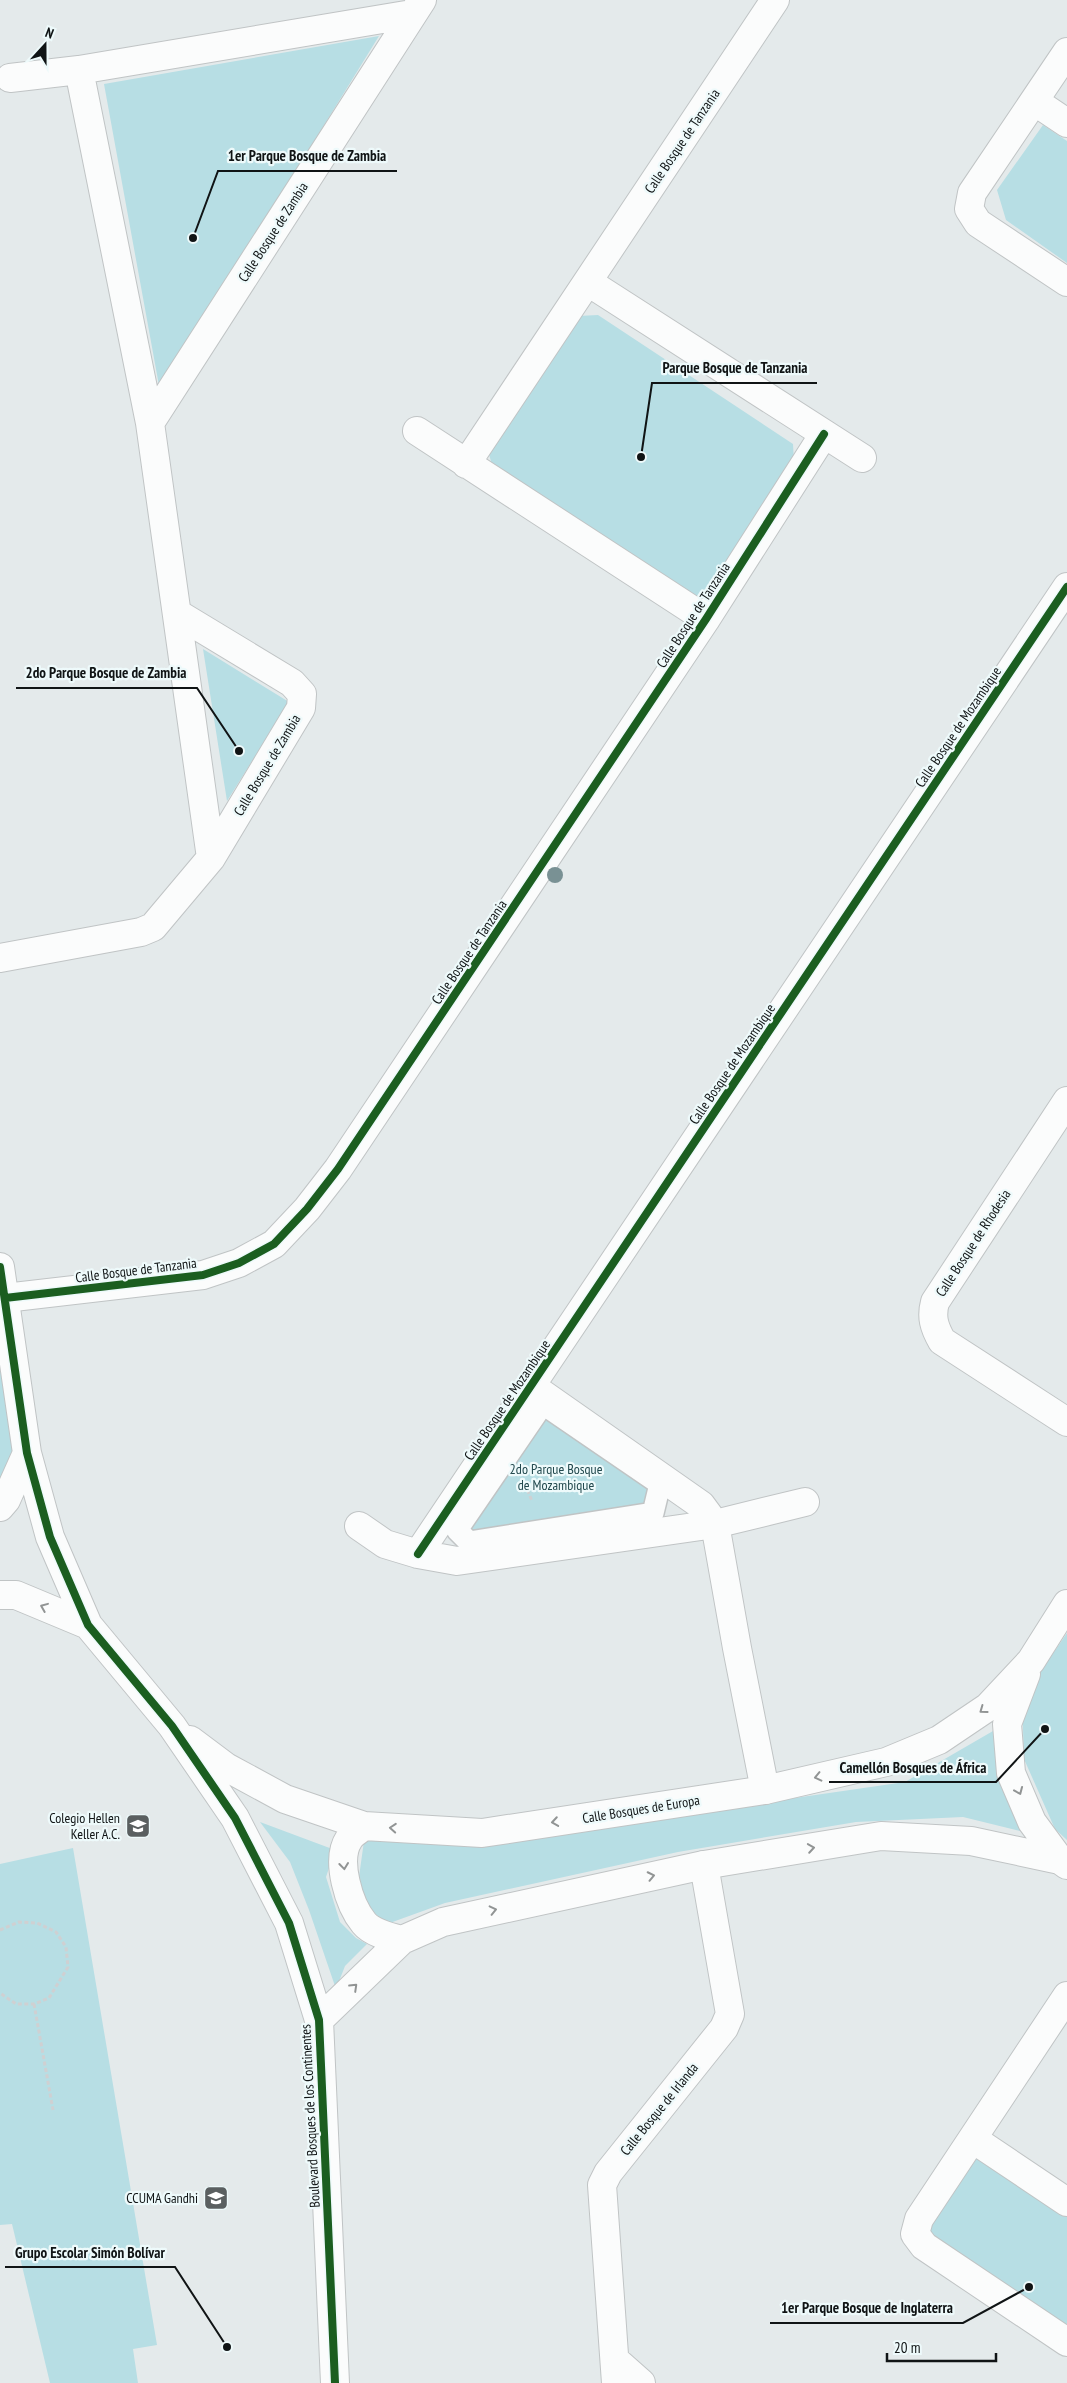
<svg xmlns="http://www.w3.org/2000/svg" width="1067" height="2383" viewBox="0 0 1067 2383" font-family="'PT Sans Narrow',sans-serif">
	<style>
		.green { fill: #b7dee4 }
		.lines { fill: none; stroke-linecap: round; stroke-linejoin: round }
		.pedestrian-casing { stroke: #c0c4c5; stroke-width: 24 }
		.minor-casing { stroke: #c0c4c5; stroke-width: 30 }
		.tertiary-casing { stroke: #c0c4c5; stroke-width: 30 }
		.path { stroke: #cfd0d2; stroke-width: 3; stroke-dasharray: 4 2.5; stroke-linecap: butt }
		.pedestrian { stroke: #fbfcfc; stroke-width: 21 }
		.minor { stroke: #fbfcfc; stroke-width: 28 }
		.tertiary { stroke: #fbfcfc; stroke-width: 28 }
		.cycleway-casing { stroke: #eefafb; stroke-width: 11 }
		.cycleway { stroke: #1b5e20; stroke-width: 8 }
		.tree { fill: #799194 }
		.oneway { stroke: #919494 }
		.labels { text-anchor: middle; stroke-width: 4.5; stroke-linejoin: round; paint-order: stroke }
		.street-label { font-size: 14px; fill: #101415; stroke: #eefafb }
		.park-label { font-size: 14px; fill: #21484d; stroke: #eefafb }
		.poi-label { font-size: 14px; fill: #101415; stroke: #eefafb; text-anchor: end }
		.leader { fill: none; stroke: #101415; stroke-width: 2 }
		.callout-dot { fill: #101415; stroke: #eefafb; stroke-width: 2 }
		.callout-label { font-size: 15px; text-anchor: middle; font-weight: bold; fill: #101415; stroke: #eefafb; stroke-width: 4.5; stroke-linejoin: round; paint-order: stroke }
	</style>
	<rect width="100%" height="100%" fill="#e4eaeb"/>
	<path class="green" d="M379 36 160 391 104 84Z
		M1043 125 1067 141V263L1006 220 997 190Z
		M598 315 793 444 794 462 710 592 692 598 493 468 488 451 578 316Z
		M203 649 289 702 227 801Z
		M0 1360 15 1461 0 1488Z
		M543 1404 660 1484 653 1513 469 1542 457 1530Z
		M1067 1633V1840L1055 1829 1024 1759 1022 1699Z
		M993 1731 1005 1796 1024 1832 963 1817 856 1822 678 1852 445 1903 387 1924 366 1906 358 1884 364 1841 374 1838 478 1844 905 1782Z
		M260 1822 335 1850 326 1877 340 1922 356 1938 367 1944 345 1966 336 1989 309 1910 290 1862Z
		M73 1848 157 2345 133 2349 138 2383H50L12 2224 0 2225V1864Z
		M973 2139 1067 2202V2340L915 2234Z"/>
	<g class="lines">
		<defs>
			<path id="pedestrian" d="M543 1404 660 1484 653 1513 469 1542 457 1530Z"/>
			<path id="minor" d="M1067 52 972 193 969 209 978 223 1067 282
				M79 70 150 423 211 858
				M10 78 79 70 412 14
				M1034 101 1067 123
				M588 282 862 458
				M150 423 422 0
				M417 431 706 619
				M466 464 775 0
				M0 958 141 932 153 927 211 858 301 708 302 694 292 683 178 614
				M1067 1101 935 1302C931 1317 934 1327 942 1341L1067 1422
				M5 1298 203 1275 239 1263 274 1244 307 1209 338 1169 706 619 824 434
				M531 1386 701 1505 715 1524 737 1648 765 1790
				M359 1526 385 1544 418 1554 457 1561 715 1524 805 1502
				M418 1554 1067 587
				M1067 1996 919 2219 915 2234 924 2246 1067 2342
				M973 2139 1067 2202
				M615 2360 641 2383
				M616 2383 602 2185 608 2173 724 2028 730 2014 704 1865"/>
			<path id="tertiary" d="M0 1267 27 1453 50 1537 88 1625 172 1726 235 1818 289 1923 319 2020 335 2383
				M0 1507 6 1500 27 1453
				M0 1595H16L88 1625
				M1026 1674 1007 1724 1011 1773 1032 1822 1060 1860
				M190 1740 226 1767 285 1799 364 1826 482 1833 765 1790 886 1762 939 1740 988 1707 1031 1661 1067 1604
				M364 1826C359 1830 352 1834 349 1839 335 1860 349 1905 364 1923 372 1933 390 1937 402 1940
				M319 2020 402 1940 443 1922 704 1865 881 1836 971 1841 1060 1860 1067 1865"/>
		</defs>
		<use href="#pedestrian" class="pedestrian-casing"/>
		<use href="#minor" class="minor-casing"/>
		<use href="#tertiary" class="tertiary-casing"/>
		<path class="path" d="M525 1484 532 1501
			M0 1930 19 1922 37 1923 56 1932 66 1947 68 1967 49 1998 34 2004H16L0 1993
			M34 2004 53 2110"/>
		<use href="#pedestrian" class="pedestrian"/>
		<use href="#minor" class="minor"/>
		<use href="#tertiary" class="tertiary"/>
		<defs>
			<path id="cycleway" d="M0 1267 27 1453 50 1537 88 1625 172 1726 235 1818 289 1923 319 2020 335 2383
				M5 1298 203 1275 239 1263 274 1244 307 1209 338 1169 706 619 824 434
				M418 1554 1067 587"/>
		</defs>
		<use href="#cycleway" class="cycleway-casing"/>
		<use href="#cycleway" class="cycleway"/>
	</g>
	<circle class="tree" cx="555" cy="875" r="8"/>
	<defs><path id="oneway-chevron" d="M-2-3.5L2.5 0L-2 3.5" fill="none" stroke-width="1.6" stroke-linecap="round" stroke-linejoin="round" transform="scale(1.25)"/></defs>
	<g class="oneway">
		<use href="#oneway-chevron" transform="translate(44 1607) rotate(-158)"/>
		<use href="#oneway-chevron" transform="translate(983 1710) rotate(144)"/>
		<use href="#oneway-chevron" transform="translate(818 1777) rotate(167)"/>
		<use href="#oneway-chevron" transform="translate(1019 1791) rotate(67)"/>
		<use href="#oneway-chevron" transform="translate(555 1822) rotate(171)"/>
		<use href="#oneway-chevron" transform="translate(393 1828) rotate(-176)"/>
		<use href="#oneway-chevron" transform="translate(811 1848) rotate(-9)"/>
		<use href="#oneway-chevron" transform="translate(344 1866) rotate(83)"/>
		<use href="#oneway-chevron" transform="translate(651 1876) rotate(-12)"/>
		<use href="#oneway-chevron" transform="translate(493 1910) rotate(-13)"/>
		<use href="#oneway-chevron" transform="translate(354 1987) rotate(-44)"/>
	</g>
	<defs>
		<symbol id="school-square" viewBox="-11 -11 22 22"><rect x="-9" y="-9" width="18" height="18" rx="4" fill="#5a5f60" stroke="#eefafb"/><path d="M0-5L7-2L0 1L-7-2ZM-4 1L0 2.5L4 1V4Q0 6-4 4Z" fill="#fff"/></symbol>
	</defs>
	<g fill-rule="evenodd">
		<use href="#school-square" x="124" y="1812" width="28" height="28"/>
		<use href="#school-square" x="202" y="2184" width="28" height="28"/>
	</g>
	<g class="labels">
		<g class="street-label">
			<text transform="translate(682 141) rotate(-56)" y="5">Calle Bosque de Tanzania</text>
			<text transform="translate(273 232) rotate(-57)" y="5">Calle Bosque de Zambia</text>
			<text transform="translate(693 615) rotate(-57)" y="5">Calle Bosque de Tanzania</text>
			<text transform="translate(958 727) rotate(-56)" y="5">Calle Bosque de Mozambique</text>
			<text transform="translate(267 765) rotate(-59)" y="5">Calle Bosque de Zambia</text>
			<text transform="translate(469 952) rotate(-56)" y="5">Calle Bosque de Tanzania</text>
			<text transform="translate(732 1064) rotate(-56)" y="5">Calle Bosque de Mozambique</text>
			<text transform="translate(973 1243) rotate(-57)" y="5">Calle Bosque de Rhodesia</text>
			<text transform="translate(136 1270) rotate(-7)" y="5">Calle Bosque de Tanzania</text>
			<text transform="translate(507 1400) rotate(-56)" y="5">Calle Bosque de Mozambique</text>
			<text transform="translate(641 1809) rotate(-9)" y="5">Calle Bosques de Europa</text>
			<text transform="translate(659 2109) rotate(-51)" y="5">Calle Bosque de Irlanda</text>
			<text transform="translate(310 2116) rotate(-93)" y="5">Boulevard Bosques de los Continentes</text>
		</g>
		<g class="park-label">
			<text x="556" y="1474">2do Parque Bosque<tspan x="556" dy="16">de Mozambique</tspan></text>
		</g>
		<g class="poi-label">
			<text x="120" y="1823">Colegio Hellen<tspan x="120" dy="16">Keller A.C.</tspan></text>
			<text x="198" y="2203">CCUMA Gandhi</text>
		</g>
	</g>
	<path class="leader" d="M193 238L218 171H397M641 457L652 383H817M239 751L197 688H16M1045 1729L996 1782H829M227 2347L175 2267H5M1029 2287L963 2323H770"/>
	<g class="callout-dot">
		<circle cx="193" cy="238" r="5"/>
		<circle cx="641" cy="457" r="5"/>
		<circle cx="239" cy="751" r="5"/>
		<circle cx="1045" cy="1729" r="5"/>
		<circle cx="227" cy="2347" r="5"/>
		<circle cx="1029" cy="2287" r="5"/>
	</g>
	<g class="callout-label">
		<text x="307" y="161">1er Parque Bosque de Zambia</text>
		<text x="735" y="373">Parque Bosque de Tanzania</text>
		<text x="106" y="678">2do Parque Bosque de Zambia</text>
		<text x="913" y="1773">Camellón Bosques de África</text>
		<text x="90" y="2258">Grupo Escolar Simón Bolívar</text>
		<text x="867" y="2313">1er Parque Bosque de Inglaterra</text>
	</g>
	<g transform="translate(45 45) rotate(21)" stroke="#eefafb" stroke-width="4" paint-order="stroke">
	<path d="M0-4L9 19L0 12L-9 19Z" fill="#101415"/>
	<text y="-8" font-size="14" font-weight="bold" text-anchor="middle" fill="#101415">N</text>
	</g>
	<path d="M887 2353v8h109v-8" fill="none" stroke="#101415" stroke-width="2.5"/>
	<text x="894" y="2353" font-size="15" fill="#101415" stroke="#eefafb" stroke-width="4" paint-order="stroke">20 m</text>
</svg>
